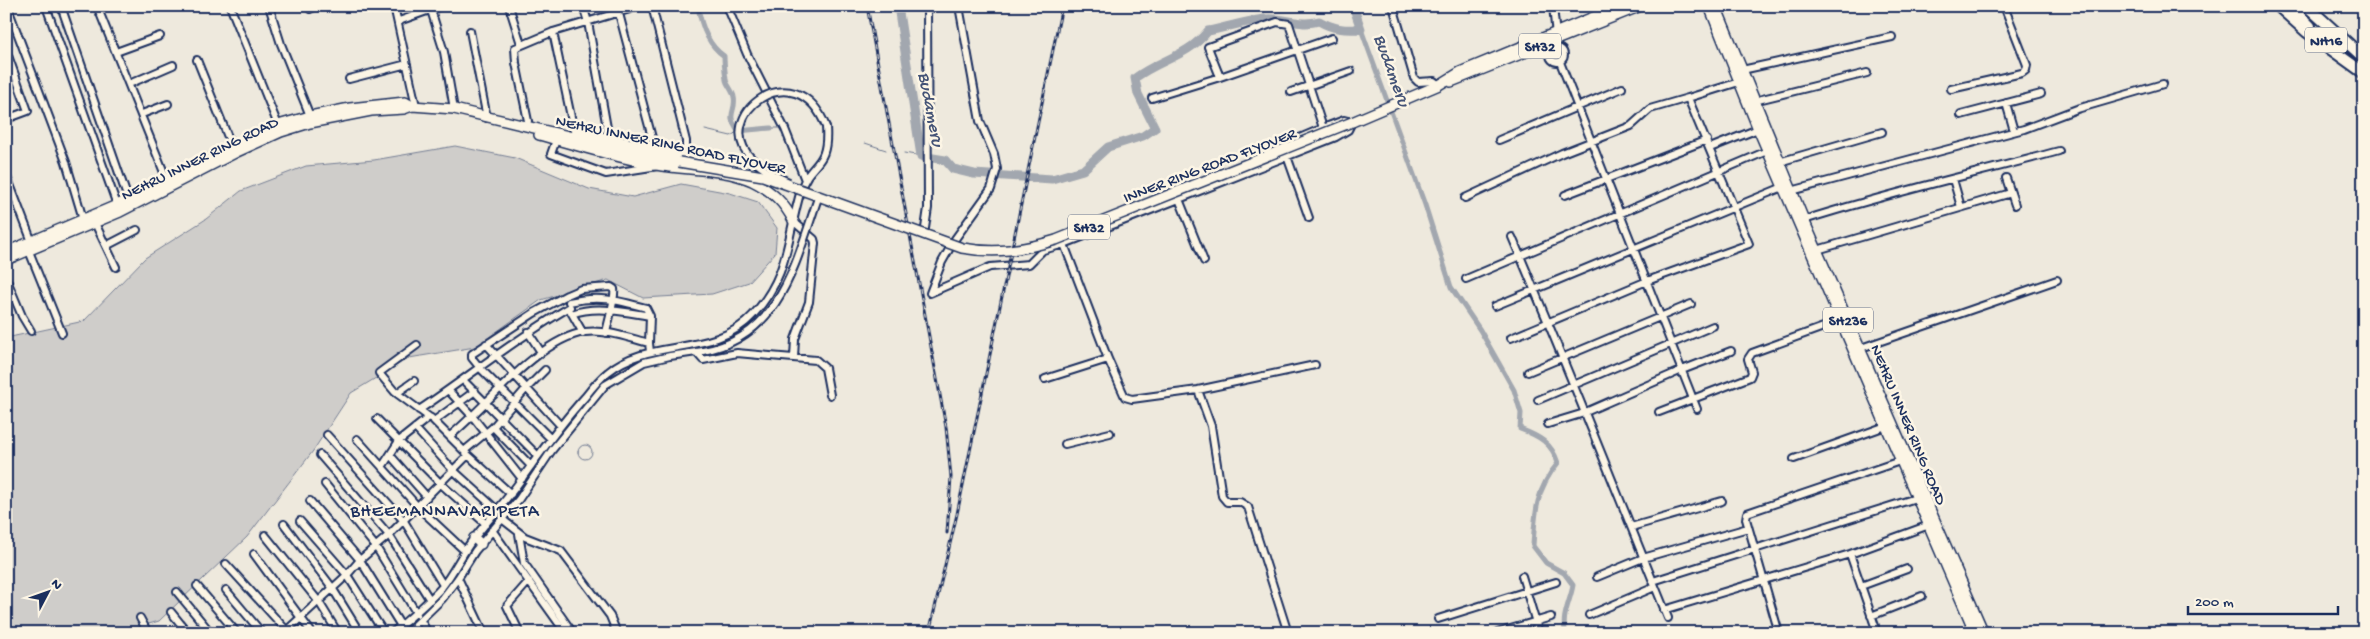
<svg xmlns="http://www.w3.org/2000/svg" width="2370" height="639" viewBox="0 0 2370 639" font-family="'Gochi Hand',sans-serif">
	<style>
		.green { fill: #cfcdca; stroke: #757e94 }
		.lines { fill: none; stroke-linecap: round; stroke-linejoin: round }
		.stream { stroke: #6c778f; stroke-width: 1 }
		.canal { stroke: #a2a7af; stroke-width: 5 }
		.river { stroke: #a2a7af; stroke-width: 9 }
		.minor-casing { stroke: #1b2f5e; stroke-width: 10 }
		.major-casing { stroke: #1b2f5e; stroke-width: 12 }
		.highway-casing { stroke: #1b2f5e; stroke-width: 14 }
		.minor { stroke: #fcf5e5; stroke-width: 6 }
		.major { stroke: #fcf5e5; stroke-width: 9 }
		.highway { stroke: #fcf5e5; stroke-width: 10 }
		.rail-casing { stroke: #1b2f5e; stroke-width: 3 }
		.rail { stroke: #fcf5e5; stroke-width: 1; stroke-dasharray: 4; stroke-linecap: butt }
		.minor-bridge-casing { stroke: #1b2f5e; stroke-width: 10; stroke-linecap: butt }
		.major-bridge-casing { stroke: #1b2f5e; stroke-width: 12; stroke-linecap: butt }
		.minor-bridge { stroke: #fcf5e5; stroke-width: 6 }
		.major-bridge { stroke: #fcf5e5; stroke-width: 9 }
		.labels { text-anchor: middle; stroke-width: 5; stroke-linejoin: round; paint-order: stroke }
		.shield { fill: #fcf5e5; stroke: #5e6a86; stroke-width: 1 }
		.shield-label { font-size: 15px; font-weight: bold; fill: #1b2f5e }
		.street-label { font-size: 16px; fill: #1b2f5e; stroke: #fcf5e5 }
		.water-label { font-size: 18px; font-style: italic; fill: #445376; stroke: #fcf5e5 }
		.neighbourhood-label { font-size: 18px; letter-spacing: 1px; fill: #1b2f5e; stroke: #fcf5e5 }
	</style>
	<rect width="100%" height="100%" fill="#eee9dd"/>
	<filter id="ink" filterUnits="userSpaceOnUse"><feTurbulence type="fractalNoise" baseFrequency=".02" numOctaves="2"/><feDisplacementMap in="SourceGraphic" scale="10" xChannelSelector="R" yChannelSelector="G"/><feConvolveMatrix kernelMatrix="1 2 1 2 8 2 1 2 1" color-interpolation-filters="sRGB"/></filter>
	<g filter="url(#ink)">
		<path class="green" d="M455 146 515 158 589 189 633 197 681 184 730 193 758 202 777 228 775 253 749 282 712 294 643 298 608 280 541 300 475 347 409 358 351 393 313 451 247 537 159 621 118 633H6V338L84 321 145 258 206 219 241 191 306 166 374 160Z"/>
		<g class="lines">
			<path class="stream" d="M771 128H780
				M705 130 731 136 738 131
				M865 143 886 150
				M904 153 921 156
				M578 452a7 7 0 1 1 14 0a7 7 0 1 1-14 0Z"/>
			<path class="canal" d="M698 6C701 26 708 45 724 56 724 64 725 72 726 80 727 85 733 91 734 97 737 112 725 113 738 131L771 128
				M1361 29 1425 205 1451 287 1480 330 1514 390 1521 413 1520 429C1539 436 1552 443 1558 463 1536 489 1535 512 1533 546L1546 563 1564 573 1573 585C1571 600 1560 618 1566 633"/>
			<path class="river" d="M898 6 921 156 945 160 953 169 974 174 1052 179 1083 170 1108 147 1143 136 1155 128 1138 94 1135 78C1160 59 1187 57 1208 31 1227 27 1246 21 1265 19 1285 17 1300 27 1319 21 1333 29 1344 30 1361 29L1353 6"/>
			<defs>
				<path id="minor" d="M61 6 128 199
					M97 6 167 180
					M230 6 278 125
					M269 6 281 44 310 116
					M309 6 310 9 317 6
					M394 6 416 106
					M509 6 521 44
					M583 6 588 22 609 139
					M617 6 655 149
					M652 6 686 141V155
					M727 6 747 54 785 129 805 180
					M959 6 980 121 994 154 997 169 991 189 955 239 942 262 930 293 990 267 1029 264 1043 250 1064 244
					M1393 6 1414 78 1418 82 1434 81 1439 85
					M1553 6 1556 36
					M47 9 117 205
					M431 10 444 52 454 109
					M9 11 66 162 83 219
					M399 21 441 6
					M470 31 487 118
					M553 32 574 131
					M1550 55a7 7 0 1 1 14 0a7 7 0 1 1-14 0Z
					M6 50 28 111 9 118 6 111
					M116 52 160 36
					M197 60 232 147
					M1560 62 1697 409
					M1742 70 1892 37
					M1220 77 1208 47 1277 22 1289 24 1323 128 1283 145 1309 218
					M349 79 407 64
					M129 84 173 65
					M1951 89 2022 73 2026 70 2027 65 2004 6
					M1291 92 1351 71
					M1152 98 1220 77 1332 38
					M1754 101 1867 73
					M2006 103 2014 131
					M142 114 168 104
					M1961 115 2041 94
					M528 121 516 63 515 48 553 32 640 6
					M556 140 551 154 606 174 658 166
					M1499 140 1622 88
					M1710 148 1758 129
					M1779 162 1882 132
					M6 174 32 242
					M2006 178 2015 205
					M1953 179 1961 207
					M1791 191 2024 129 2077 109 2163 84
					M1565 195 1707 140
					M1465 198 1562 153 1631 126 1650 109 1688 98
					M1179 199 1336 137 1348 130 1352 122 1344 120 1323 128
					M1804 220C1888 193 1974 174 2059 151
					M94 221 116 267
					M924 235 928 208 927 6
					M1512 237C1566 363 1616 491 1668 618
					M106 246 137 230
					M1817 250 2011 193
					M29 251 62 333
					M1204 261 1179 199 1064 244 1108 359 1125 397 1132 399 1198 390 1315 365
					M6 278 22 316 31 331
					M1466 279 1767 151
					M569 302C599 295 617 300 646 308L650 316 649 343
					M1495 306 1783 187
					M571 312 583 333
					M572 314C596 305 625 312 650 316
					M528 332 541 352
					M1511 338 1647 281 1749 244 1688 98 1739 82
					M486 344 560 425
					M417 345 379 373 395 392 429 417
					M1861 348 2057 280
					M696 352 703 360 737 353 816 360 825 368 830 395
					M794 358 795 339 809 302 815 243 814 239 794 222
					M1528 372 1691 304
					M1045 379 1108 359
					M464 381 538 456
					M1198 390 1211 426 1222 496 1227 502H1240L1248 507 1288 633
					M449 391 473 417 522 479
					M475 391 434 421 468 455 511 494
					M397 393 414 381
					M1538 400 1713 326
					M419 410C470 376 516 338 570 307
					M1659 412 1750 377 1752 372 1748 359 1752 353 1840 321
					M377 419 441 484 486 524
					M1548 424 1581 414 1682 370 1731 351
					M493 427 531 466
					M415 428 453 470 497 510
					M327 435 404 521 443 585
					M450 436C487 406 538 339 585 332 605 329 629 338 649 343L650 352
					M550 438 480 368 472 358V354L534 313 567 295 581 289 611 287 614 289C616 297 608 322 606 333
					M357 439 418 507 465 551
					M1065 444 1110 433
					M464 451 493 427 524 391 545 370
					M320 455 389 535 430 600
					M390 455 427 497
					M1794 459 1886 426
					M382 467 399 441 429 417 431 418
					M325 484 376 547 417 614
					M310 501 360 560 401 626
					M502 519 525 537 561 551 610 616 617 633
					M300 521 347 575 384 633
					M284 524 331 586 360 633
					M1631 527 1722 501
					M492 530 565 632 564 633
					M519 534 524 563 573 633
					M265 535 319 602 338 633
					M254 554 312 633
					M1850 554 1875 626
					M226 564 288 632
					M1522 576 1539 633
					M1597 577 1643 558 1748 528
					M458 578 484 633
					M1653 581 1916 498
					M197 586 237 633
					M1861 586 1907 569
					M226 590 262 633
					M177 592 211 633
					M1664 610 1850 554 1932 524
					M171 612 188 633
					M1589 615 1655 587
					M1871 616 1922 596
					M140 618 148 633
					M1438 619 1556 582
					M421 621 428 633
					M284 633 347 575 360 560 389 535 468 455
					M392 633C410 618 427 604 442 587 453 573 461 556 471 542 488 520 507 500 523 477 543 449 562 422 585 397 592 388 599 379 608 372 650 337 714 358 753 315 790 274 786 240 801 190 810 160 829 169 826 127
					M407 633 442 599 458 578 475 551 519 499 552 450 605 385 644 362 670 356 703 351
					M520 633 507 606 529 581
					M1497 633 1551 617
					M1779 633 1746 519 1747 513 1900 461"/>
				<path id="major" d="M1709 6 1758 129 1975 633
					M1716 6 1804 220 1984 633
					M1451 82 1641 6
					M1352 122 1439 85 1460 72 1620 6
					M578 132 655 149 737 164 744 168 749 178
					M539 135C579 146 620 159 662 166 690 170 725 169 752 181 772 191 784 202 794 222
					M6 252 117 205 278 125 310 116 350 108 405 102 412 106
					M6 260 120 212 237 152 281 132 310 123 371 111 404 109 412 106 454 109 679 162
					M474 538 481 544"/>
				<path id="highway" d="M2278 6 2307 32 2364 73
					M2290 6 2310 26
					M2307 6 2364 58"/>
			</defs>
			<use href="#minor" class="minor-casing"/>
			<use href="#major" class="major-casing"/>
			<use href="#highway" class="highway-casing"/>
			<use href="#minor" class="minor"/>
			<use href="#major" class="major"/>
			<use href="#highway" class="highway"/>
			<defs>
				<path id="rail" d="M867 6 946 427 951 477 947 533
					M929 633 957 514 1062 6"/>
			</defs>
			<use href="#rail" class="rail-casing"/>
			<use href="#rail" class="rail"/>
			<defs>
				<path id="minor-bridge" d="M789 182C776 176 763 170 753 160 708 117 796 49 826 127
					M703 351C782 337 796 260 819 195"/>
				<path id="major-bridge" d="M679 162 763 176 962 248C995 254 1023 250 1056 240L1352 122"/>
			</defs>
			<use href="#minor-bridge" class="minor-bridge-casing"/>
			<use href="#major-bridge" class="major-bridge-casing"/>
			<use href="#minor-bridge" class="minor-bridge"/>
			<use href="#major-bridge" class="major-bridge"/>
		</g>
	</g>
	<g class="labels">
		<g class="shield">
			<rect x="2305" y="27.5" width="42" height="25" rx="4"/>
			<rect x="1519" y="33.5" width="42" height="25" rx="4"/>
			<rect x="1068" y="214.5" width="42" height="25" rx="4"/>
			<rect x="1823" y="307.5" width="50" height="25" rx="4"/>
		</g>
		<g class="shield-label">
			<text x="2326" y="45">NH16</text>
			<text x="1540" y="51">SH32</text>
			<text x="1089" y="232">SH32</text>
			<text x="1848" y="325">SH236</text>
		</g>
		<g class="street-label">
			<text transform="translate(671 143) rotate(12)" y="6">NEHRU INNER RING ROAD FLYOVER</text>
			<text transform="translate(199 157) rotate(-26)" y="6">NEHRU INNER RING ROAD</text>
			<text transform="translate(1209 164) rotate(-21)" y="6">INNER RING ROAD FLYOVER</text>
			<text transform="translate(1910 424) rotate(67)" y="6">NEHRU INNER RING ROAD</text>
		</g>
		<g class="water-label">
			<text transform="translate(1393 70) rotate(70)" y="6">Budameru</text>
			<text transform="translate(932 109) rotate(79)" y="6">Budameru</text>
		</g>
		<g class="neighbourhood-label">
			<text x="445" y="516">BHEEMANNAVARIPETA</text>
		</g>
	</g>
	<rect width="2370" height="639" fill="none" stroke="#fcf5e5" stroke-width="25"/>
	<rect x="12" y="12" width="2345" height="614" fill="none" stroke="#1b2f5e" stroke-width="2" filter="url(#ink)"/>
	<g transform="translate(48 592) rotate(49)" stroke="#fcf5e5" stroke-width="4" paint-order="stroke">
	<path d="M0-4L9 19L0 12L-9 19Z" fill="#1b2f5e"/>
	<text y="-8" font-size="14" font-weight="bold" text-anchor="middle" fill="#1b2f5e">N</text>
	</g>
	<path d="M2188 606v8h150v-8" fill="none" stroke="#1b2f5e" stroke-width="2.5"/>
	<text x="2195" y="606" font-size="15" fill="#1b2f5e" stroke="#fcf5e5" stroke-width="4" paint-order="stroke">200 m</text>
</svg>
